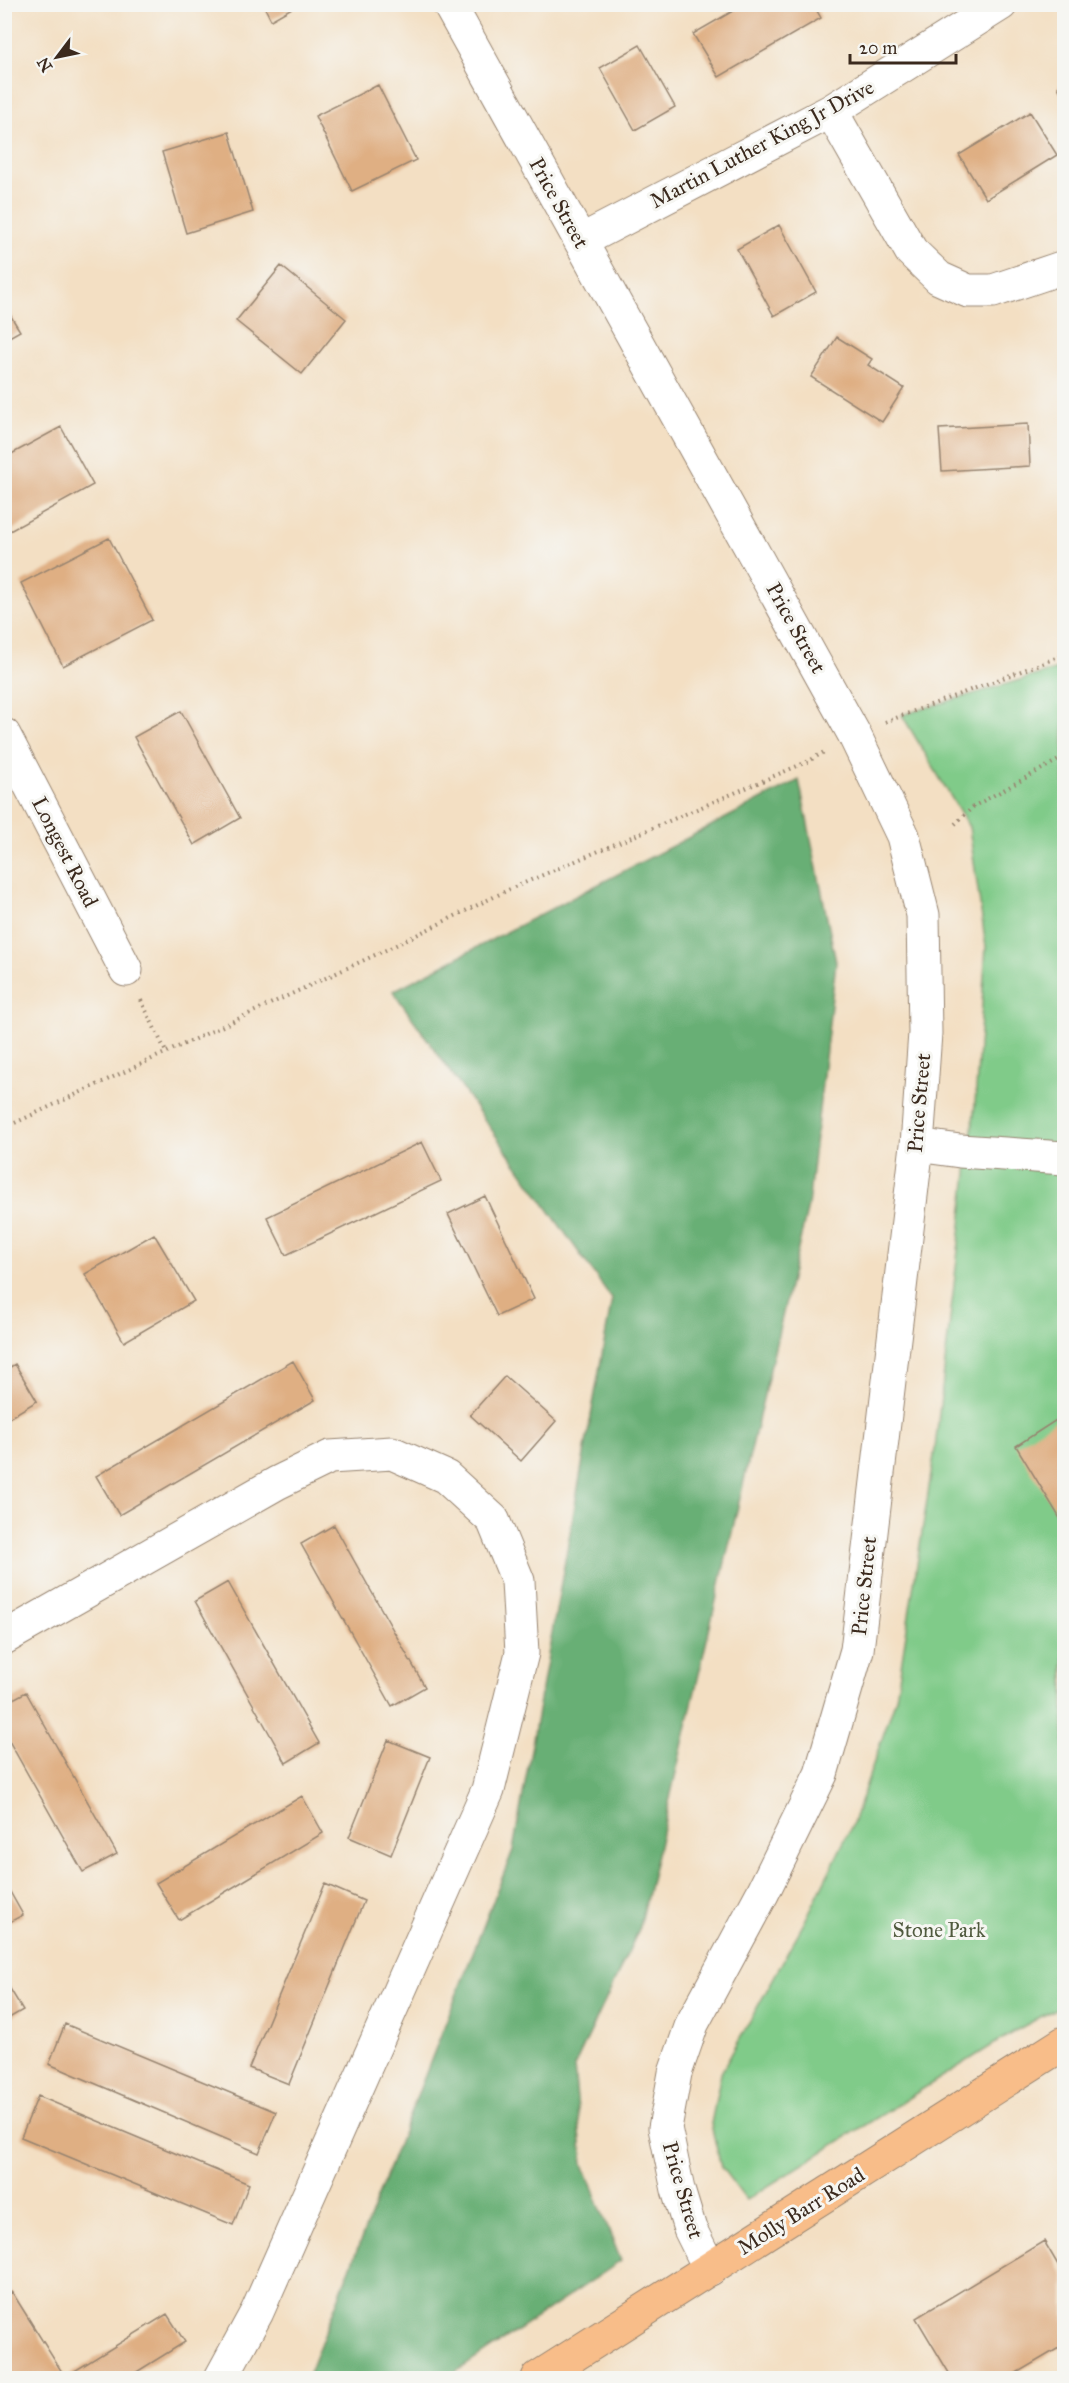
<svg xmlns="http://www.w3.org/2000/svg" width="1069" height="2383" viewBox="0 0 1069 2383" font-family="'IM FELL Great Primer',serif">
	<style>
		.green { fill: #80cb89; stroke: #5e7a54; stroke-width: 1.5 }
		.forest { fill: #68af75; stroke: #526c4a; stroke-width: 1.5 }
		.building { fill: #dfaf83 }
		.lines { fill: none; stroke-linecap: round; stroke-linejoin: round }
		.minor-casing { stroke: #978470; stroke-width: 35 }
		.major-casing { stroke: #978470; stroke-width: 35 }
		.path { stroke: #978470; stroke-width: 4; stroke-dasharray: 1.5 4.5; stroke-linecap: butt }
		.minor { stroke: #fff; stroke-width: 33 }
		.major { stroke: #f8bd89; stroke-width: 33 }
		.labels { text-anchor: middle; stroke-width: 6; stroke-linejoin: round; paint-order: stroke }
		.street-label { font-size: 21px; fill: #3b2a1e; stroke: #f6f6f2 }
		.park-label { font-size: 21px; fill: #505a3e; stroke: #f6f6f2 }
	</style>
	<rect width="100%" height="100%" fill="#f6f6f2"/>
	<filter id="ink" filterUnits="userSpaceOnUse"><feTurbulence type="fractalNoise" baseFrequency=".0167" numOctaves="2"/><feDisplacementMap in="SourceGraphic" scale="12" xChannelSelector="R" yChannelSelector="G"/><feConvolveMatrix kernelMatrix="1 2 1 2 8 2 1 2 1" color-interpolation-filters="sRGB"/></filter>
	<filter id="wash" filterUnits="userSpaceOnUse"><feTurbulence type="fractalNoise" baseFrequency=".008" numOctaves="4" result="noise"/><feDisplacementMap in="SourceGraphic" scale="24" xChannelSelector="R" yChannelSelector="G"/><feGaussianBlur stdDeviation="1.35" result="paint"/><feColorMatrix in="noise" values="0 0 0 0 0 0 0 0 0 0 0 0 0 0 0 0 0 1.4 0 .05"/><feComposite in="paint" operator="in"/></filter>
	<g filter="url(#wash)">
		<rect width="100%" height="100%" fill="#f3dfc3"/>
		<path class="green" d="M1064 667V2004L1015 2031 746 2200 721 2167 711 2124 721 2073 805 1921 853 1823 896 1698 935 1449 975 1104 986 947 969 827 902 715Z"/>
		<path class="forest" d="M799 780 836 962 808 1206 640 1927 574 2067 583 2164 621 2261 447 2378H307L513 1850 612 1299 393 991Z"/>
		<g id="blocks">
			<path class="building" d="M263 4H299L271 20Z
				M745 4H813L821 18 719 77 693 34Z
				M640 45 675 107 635 130 600 68Z
				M1064 83V98L1058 87Z
				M378 85 416 160 352 191 315 116Z
				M1030 112 1057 155 986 199 959 155Z
				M229 132 253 212 186 233 162 152Z
				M779 225 816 292 774 316 737 249Z
				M281 266 346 319 302 374 236 321Z
				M4 305 20 331 4 340Z
				M837 337 872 359 868 365 904 388 882 422 811 377Z
				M1028 424 1030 466 942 471 939 429Z
				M61 427 93 485 8 532 4 526V458Z
				M109 538 152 620 63 666 21 583Z
				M181 711 240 818 194 845 134 737Z
				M422 1142 441 1181 286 1255 267 1217Z
				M485 1196 534 1299 497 1316 448 1214Z
				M154 1234 194 1301 124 1342 85 1274Z
				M293 1361 315 1400 119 1515 96 1476Z
				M15 1364 37 1401 4 1421V1371Z
				M505 1376 556 1421 521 1461 470 1415Z
				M1064 1415V1525L1016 1446Z
				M334 1525 425 1687 392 1706 301 1544Z
				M228 1582 319 1743 286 1763 195 1601Z
				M26 1692 117 1854 83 1872 4 1732V1704Z
				M388 1740 430 1757 391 1855 349 1837Z
				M302 1796 323 1833 179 1920 156 1883Z
				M4 1881 23 1915 4 1925Z
				M325 1884 364 1901 289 2084 249 2068Z
				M4 1979 23 2010 4 2021Z
				M65 2024 276 2112 259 2153 49 2064Z
				M38 2096 249 2184 233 2225 21 2137Z
				M1044 2241 1064 2275V2345L1008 2378H952L916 2318Z
				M12 2292 65 2377 167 2314 185 2342 127 2378H4V2296Z"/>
		</g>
	</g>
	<g filter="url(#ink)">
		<use href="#blocks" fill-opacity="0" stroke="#978470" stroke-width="1.5"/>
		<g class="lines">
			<defs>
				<path id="minor" d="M449 4 854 734 903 836 923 915 925 1033 917 1145 857 1650 821 1774 762 1894 692 2024 675 2073 665 2128 678 2190 690 2229 710 2269
					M831 111 911 251 939 278 968 291H993L1064 267
					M581 241 831 111 1001 4
					M4 735 126 970
					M917 1145 960 1151 1064 1158
					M4 1638 277 1483 330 1457 392 1453 446 1477 493 1520 518 1581 522 1653 488 1790 257 2312 221 2378"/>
				<path id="major" d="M538 2378 1064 2043"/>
			</defs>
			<use href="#minor" class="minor-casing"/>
			<use href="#major" class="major-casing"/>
			<path class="path" d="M885 722 1064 655
				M955 824 974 806 1064 757
				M141 1000 166 1052
				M4 1128 390 948 510 889 809 761 824 752"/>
			<use href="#minor" class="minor"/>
			<use href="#major" class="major"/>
		</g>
	</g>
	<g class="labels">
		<g class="street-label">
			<text transform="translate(762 144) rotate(-28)" y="7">Martin Luther King Jr Drive</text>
			<text transform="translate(559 203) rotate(61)" y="7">Price Street</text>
			<text transform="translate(796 628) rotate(61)" y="7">Price Street</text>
			<text transform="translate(65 852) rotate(63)" y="7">Longest Road</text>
			<text transform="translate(919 1103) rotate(-85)" y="7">Price Street</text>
			<text transform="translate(864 1586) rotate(-84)" y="7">Price Street</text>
			<text transform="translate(683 2190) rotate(74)" y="7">Price Street</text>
			<text transform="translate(801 2211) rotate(-32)" y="7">Molly Barr Road</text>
		</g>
		<g class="park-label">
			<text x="939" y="1937">Stone Park</text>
		</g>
	</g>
	<rect width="1069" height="2383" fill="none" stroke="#f6f6f2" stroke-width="24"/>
	<g transform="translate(57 57) rotate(238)" stroke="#f6f6f2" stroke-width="4.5" paint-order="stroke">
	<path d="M0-4.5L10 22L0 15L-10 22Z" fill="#3b2a1e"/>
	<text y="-9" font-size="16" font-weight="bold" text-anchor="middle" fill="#3b2a1e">N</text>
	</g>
	<path d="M850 54v9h106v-9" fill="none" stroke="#3b2a1e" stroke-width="3"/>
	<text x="859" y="54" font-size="18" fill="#3b2a1e" stroke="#f6f6f2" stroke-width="4.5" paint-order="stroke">20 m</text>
</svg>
